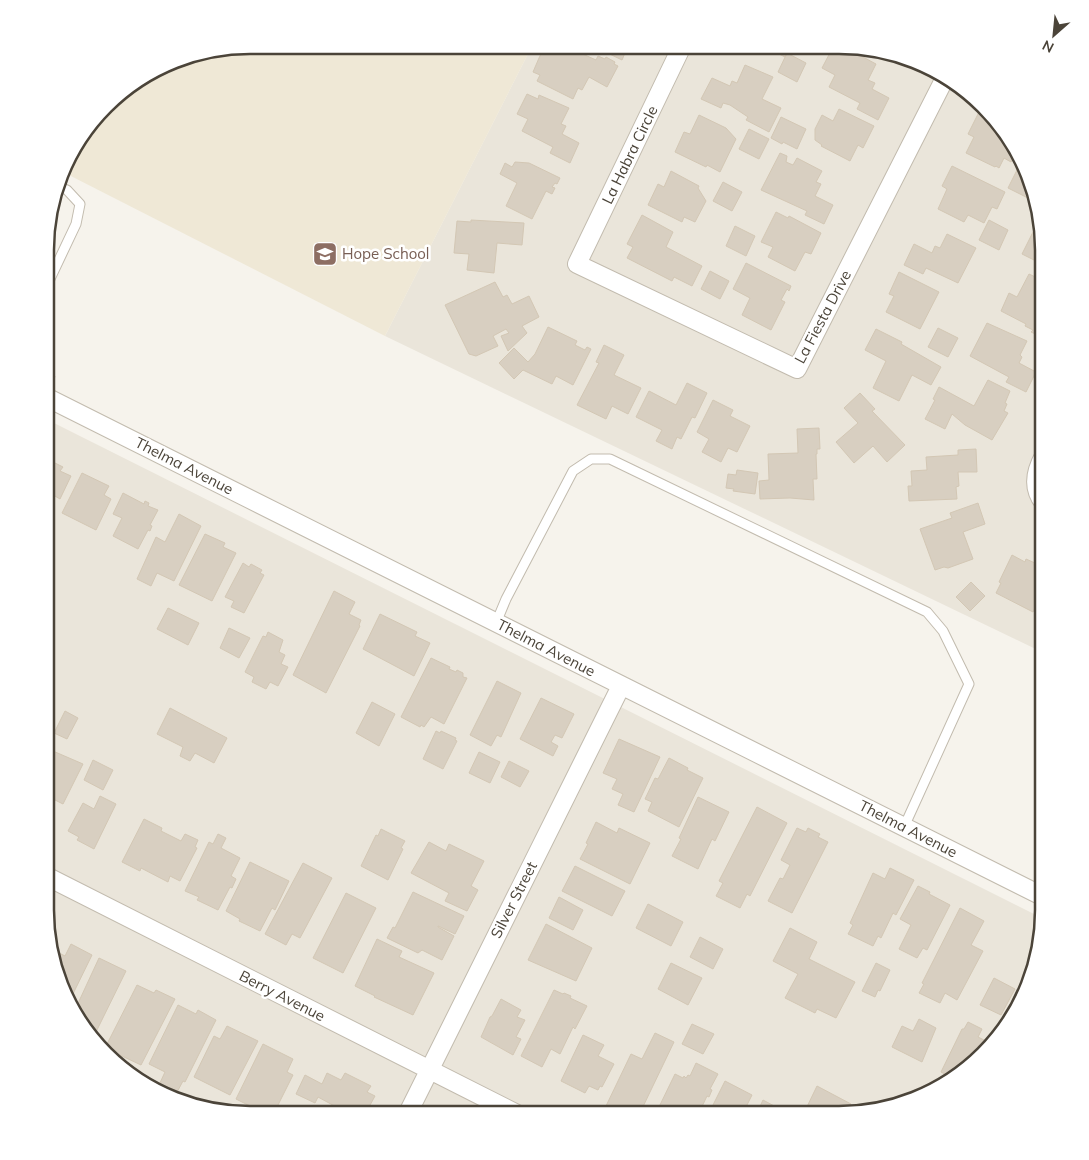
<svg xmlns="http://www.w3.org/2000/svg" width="1089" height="1160" viewBox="0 0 1089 1160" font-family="Mulish,sans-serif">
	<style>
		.residential { fill: #eae5da }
		.education { fill: #efe8d6 }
		.building { fill: #d8cfc1; stroke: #d3c7b4 }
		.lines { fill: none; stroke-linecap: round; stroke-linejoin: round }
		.service-casing { stroke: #c2bbae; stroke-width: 11 }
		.minor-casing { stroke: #c2bbae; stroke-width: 20 }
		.path { stroke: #c4b79f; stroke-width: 3; stroke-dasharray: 2.5 2.5; stroke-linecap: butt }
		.service { stroke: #fff; stroke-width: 9 }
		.minor { stroke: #fff; stroke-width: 18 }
		.labels { text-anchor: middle; stroke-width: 5; stroke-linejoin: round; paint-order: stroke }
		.street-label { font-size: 15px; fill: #4b4439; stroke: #fff }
		.education-label { font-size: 15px; fill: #785e54; stroke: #fff; text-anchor: start }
		.rim { fill: none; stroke: #4b4439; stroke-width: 2.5 }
	</style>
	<rect width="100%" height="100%" fill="#f6f3ec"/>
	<path class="residential" d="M532 46 865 47 942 73 1009 136 1033 184 1044 237V653L385 336Z
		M48 420 1044 919 1017 1012 953 1080 905 1104 852 1115H237L148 1088 80 1024 56 976 45 923Z"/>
	<path class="education" d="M250 45 532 46 385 336 63 172 73 147 115 96 184 56Z"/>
	<path class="building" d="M554 46H565L596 60 598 56 605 59 606 57 615 62 614 64 618 66 607 87 589 77 582 90 578 88 573 99 537 81 540 75 533 72 539 58 543 50 550 53Z
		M593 46H628L622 60Z
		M754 46 791 47 785 57 769 49 767 53Z
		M833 47H840L848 49 876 64 868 80 875 83 872 89 889 98 878 120 857 109 860 103 829 87 835 75 822 68Z
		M787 53 806 63 797 82 778 72Z
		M745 65 773 77 762 99 781 108 769 132 746 120 748 117 730 105 723 103 721 108 701 99 712 78 730 86 732 81 737 83Z
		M527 94 538 99 539 95 569 108 561 124 566 126 562 134 579 143 570 163 550 153 553 147 522 131 528 119 517 114Z
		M839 109 874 126 863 148 858 145 850 161 821 146 822 145 815 140V129L822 115 833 121Z
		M979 112 990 118 1009 136 1007 144 1015 148 1017 151 1011 162 1004 158 999 168 996 166 995 167 966 153 974 137 968 134Z
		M699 115 726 128 736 139 720 172 707 165 706 167 675 152 684 132 690 134Z
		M781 117 806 129 797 149 783 142 782 144 771 138Z
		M749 129 769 139 759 159 739 149Z
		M780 153 787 156 786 162 793 165 797 158 822 171 816 182 821 184 815 196 833 205 824 224 805 215 807 211 761 190Z
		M515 162 529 163 560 178 557 184 555 183 552 187 555 188 552 194 546 191 532 219 506 206 517 183 500 174 505 163 512 167Z
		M952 166 1005 192 997 209 992 207 984 223 968 215 964 222 938 209 947 189 942 186Z
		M1018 168 1028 173 1033 184 1034 187 1028 198 1008 188Z
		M671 171 699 186 698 188 706 201 695 222 684 217 682 222 648 205 658 184 664 187Z
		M723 182 742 192 732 211 713 201Z
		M776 212 788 218 789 216 821 233 811 254 805 252 795 271 768 257 773 247 761 242Z
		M642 215 673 232 666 247 702 266 692 286 674 277 672 281 627 258 633 247 627 244Z
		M1040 218 1044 237V265L1022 254Z
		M471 220 524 223 522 245 497 243 494 273 467 270 469 254 454 253 457 221 471 222Z
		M989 220 1008 230 999 250 979 240Z
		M735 226 755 236 746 256 726 246Z
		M947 234 976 248 958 283 926 268 923 274 904 265 914 244 932 253 935 246 940 248Z
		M746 263 791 286 789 291 787 289 781 300 785 302 771 330 742 315 750 298 733 289Z
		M710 271 729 281 720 299 701 289Z
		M899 272 939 292 920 329 886 312 894 296 889 294Z
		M1029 274 1044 281V305L1040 312 1044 313V338L1031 332 1033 330 1025 326 1026 324 1001 311 1009 293 1017 297Z
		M495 282 503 297 507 295 512 304 529 296 539 317 522 326 527 333 508 351 501 336 509 333 506 329 493 336 498 346 476 356 469 354 445 305Z
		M987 323 1027 341 1020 355 1022 357 1019 363 1036 372 1026 392 1006 382 1009 377 970 356Z
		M548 327 577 341 575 345 585 350 587 347 591 349 573 385 556 376 552 384 523 370 514 379 499 363 514 348 528 362 535 354Z
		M938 328 958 338 948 357 928 347Z
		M876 329 902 342 901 344 941 367 931 385 912 375 899 401 873 388 886 361 865 350Z
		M604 345 624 355 614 375 641 388 628 414 612 406 606 419 577 405 599 363 596 362Z
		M988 380 1010 391 1005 403 1007 404 1004 411 1008 413 992 440 965 425 952 414 945 429 925 419 935 400 933 399 939 387 974 406Z
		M687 383 707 393 695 418 692 417 681 439 677 437 672 449 656 441 662 430 636 417 649 391 676 405Z
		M860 393 875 409 872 411 905 445 887 462 873 446 854 463 836 442 858 423 844 408Z
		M713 400 733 410 730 416 750 426 737 452 728 448 721 462 702 452 709 439 697 432Z
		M819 428 820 449H817V454H816L817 479H813L814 500 790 498 760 499 759 481 769 480 768 454 798 453 797 429Z
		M976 449 977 472H958L959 486 956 487 957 499 909 501 908 486H912L911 471 927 470 926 457 958 455V450Z
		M55 463 63 467 60 471 71 476 60 499 48 492V465L52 467Z
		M737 470 758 473 755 494 733 491 734 489 726 488 728 474 736 475Z
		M82 473 109 486 104 495 111 499 96 530 62 513Z
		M123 493 144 504 145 501 149 503 148 506 158 510 150 525 152 526 150 531 148 530 138 549 113 536 122 518 113 514Z
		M978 503 985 524 963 532 973 559 948 568 944 567 935 570 920 529 952 518 950 513Z
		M179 514 201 526 174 581 157 573 151 586 137 579 156 537 165 542Z
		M205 534 225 543 223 547 236 553 212 601 179 585Z
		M1012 555 1025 562 1026 559 1044 567V591L1033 612 996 593 1001 583 999 582Z
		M243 563 249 567 251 564 262 570 260 573 264 575 244 613 231 607 234 601 225 597Z
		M971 582 985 596 970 611 956 597Z
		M334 591 355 602 349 614 361 620 359 625 360 626 326 693 293 675Z
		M168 608 199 623 188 645 157 629Z
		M380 614 417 632 415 636 430 643 414 676 363 649Z
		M229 628 250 638 239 658 220 648Z
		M268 632 283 640 279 652 285 655 281 664 288 667 278 686 270 682 266 689 252 682 254 677 245 672 263 636 266 637Z
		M431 658 450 667 449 669 456 672 457 670 463 673V677L467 678 444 724 431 717 424 727 421 725 420 727 401 717Z
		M497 681 521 693 501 737 497 735 491 746 470 735Z
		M541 698 574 714 562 738 555 735 551 742 558 746 553 756 520 739Z
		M372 702 395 714 379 746 356 733Z
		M170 708 227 738 214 763 195 753 190 761 180 756 183 747 157 734Z
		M65 711 78 718 67 739 54 733Z
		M436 731 440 733 441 731 456 738 455 740 457 741 443 769 423 759Z
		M619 739 660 757 634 812 618 805 623 794 612 789 617 779 603 773Z
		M46 748 83 764 63 804 49 797 46 802Z
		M479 752 500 762 490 783 469 773Z
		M669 758 688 768 687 770 703 778 679 827 648 811 652 802 645 799 655 778 658 779Z
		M93 760 113 770 103 790 84 780Z
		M509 761 529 771 520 787 501 777Z
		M100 796 116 804 94 849 77 840 79 837 68 831 83 803 94 809Z
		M698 797 729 812 715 841 712 839 698 869 672 856 681 839 679 838Z
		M757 807 787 823 750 896 747 894 740 908 716 896 723 883 719 881Z
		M144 819 162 828 161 831 181 841 185 834 198 840 195 847 197 848 180 881 170 876 168 882 141 868 140 871 122 862Z
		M596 822 617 833 619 828 650 843 630 884 580 859 588 844 586 843Z
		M797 828 806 832 808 828 820 834 818 837 828 842 792 913 768 901 780 878 783 879 790 865 781 860Z
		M381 829 405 841 401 848 403 849 388 880 361 866 376 835 378 836Z
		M218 834 226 838 221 848 240 858 231 876 236 879 232 888 230 887 218 910 197 900 199 897 185 891 209 842 213 844Z
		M429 842 446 851 449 844 484 861 471 886 478 890 467 911 445 901 449 893 411 873Z
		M250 862 289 881 275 910 272 908 260 931 239 921 240 919 226 911Z
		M303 863 332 878 300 938 292 934 286 945 265 934Z
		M575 866 625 891 612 916 562 891Z
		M890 868 914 880 896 915 893 913 881 938 878 936 873 946 848 934 853 925 850 923 873 873 885 879Z
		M918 886 930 892 929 894 950 905 927 950 923 948 917 958 899 949 911 925 900 919Z
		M413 892 464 916 455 934 438 926V927L454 936 442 960 422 950 418 953 387 938 393 927 395 928Z
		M346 893 376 908 343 973 313 958Z
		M559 897 583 910 573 930 549 918Z
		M648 904 683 922 671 946 636 928Z
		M960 908 984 921 971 945 983 951 957 1000 945 993 940 1003 919 993 924 984 922 983Z
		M546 924 592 948 576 981 528 960Z
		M790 928 817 942 809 959 855 982 836 1018 817 1009 815 1013 785 998 798 974 773 961Z
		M700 937 723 949 713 969 690 957Z
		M377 939 402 951 399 957 434 973 413 1015 374 997 375 996 355 986Z
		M71 944 92 955 69 1002 56 976 52 957 56 959 59 953 65 956Z
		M99 958 126 971 95 1034 86 1030 80 1024 74 1012Z
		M671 963 702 978 688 1005 658 989Z
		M876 963 890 970 880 991 878 990 875 997 862 991Z
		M994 978 1015 989 1001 1015 980 1005Z
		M137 985 154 993 156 990 175 999 141 1065 105 1048Z
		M1024 989 1017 1012 1007 1023Z
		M554 990 563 994 564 993 571 996 570 998 587 1006 575 1029 573 1027 560 1054 551 1049 542 1067 521 1056Z
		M501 999 521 1010 517 1017 525 1020 516 1037 521 1039 513 1055 481 1037 490 1017 492 1016Z
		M178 1005 196 1014 198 1010 216 1020 185 1082 183 1081 176 1094 159 1085 165 1072 149 1064Z
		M919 1019 936 1028 922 1062 892 1047 902 1026 913 1031Z
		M968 1022 982 1029 978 1037 988 1042 954 1079 941 1072 962 1029H964Z
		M692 1024 714 1034 703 1054 682 1044Z
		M227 1026 258 1041 230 1095 194 1077 214 1036 220 1039Z
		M655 1033 674 1042 639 1115H628L611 1107V1108L606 1106 631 1054 642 1059Z
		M583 1035 604 1045 598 1056 614 1064 602 1087 600 1086 598 1090 589 1086 585 1093 561 1081Z
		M263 1044 293 1059 287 1072 293 1075 273 1115H251L254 1108 236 1099Z
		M696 1063 718 1074 710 1089 712 1090 709 1097 707 1096 698 1115H669L658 1109 675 1074 683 1078 684 1076 686 1078 688 1075 690 1076Z
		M327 1073 341 1080 345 1073 371 1086 367 1092 375 1096 369 1107 372 1109 369 1115H351L318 1097 315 1103 296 1094 305 1075 322 1084Z
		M725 1081 752 1095 742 1115H708Z
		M817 1086 851 1104 846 1115H803Z
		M763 1100 791 1115H756Z
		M311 1108 323 1115H307Z"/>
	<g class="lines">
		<defs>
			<path id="service" d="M49 281 76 224 80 204 67 190 58 186
				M496 623 506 599 573 471 591 459H610L927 612 943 631 969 684 904 827"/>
			<path id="minor" d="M682 46 577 264 797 369 946 76
				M48 398 1044 897
				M1044 456C1035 472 1032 488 1044 503
				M46 876 519 1115
				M407 1115 621 686"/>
		</defs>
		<use href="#service" class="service-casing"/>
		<use href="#minor" class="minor-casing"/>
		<path class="path" d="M48 375 55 378"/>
		<use href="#service" class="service"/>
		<use href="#minor" class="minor"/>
	</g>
	<defs>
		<symbol id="school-square" viewBox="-11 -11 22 22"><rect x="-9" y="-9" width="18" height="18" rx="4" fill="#8d6e63" stroke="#fff"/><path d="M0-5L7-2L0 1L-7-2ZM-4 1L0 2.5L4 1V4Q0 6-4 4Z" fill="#fff"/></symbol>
	</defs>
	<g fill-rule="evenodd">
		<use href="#school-square" x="311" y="240" width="28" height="28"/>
	</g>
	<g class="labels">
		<g class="street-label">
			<text transform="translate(630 155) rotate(-64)" y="5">La Habra Circle</text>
			<text transform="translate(823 317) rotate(-62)" y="5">La Fiesta Drive</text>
			<text transform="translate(184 466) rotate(27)" y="5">Thelma Avenue</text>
			<text transform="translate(546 648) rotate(27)" y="5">Thelma Avenue</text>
			<text transform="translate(908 829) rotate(27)" y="5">Thelma Avenue</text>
			<text transform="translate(514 900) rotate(-63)" y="5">Silver Street</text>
			<text transform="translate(282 996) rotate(27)" y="5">Berry Avenue</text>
		</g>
		<g class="education-label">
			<text x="342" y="259">Hope School</text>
		</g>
	</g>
	<path d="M0 0H1089V1160H0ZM250 54H839A196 196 0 0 1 1035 250V910A196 196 0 0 1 839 1106H250A196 196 0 0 1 54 910V250A196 196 0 0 1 250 54Z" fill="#fff" fill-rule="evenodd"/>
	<path class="rim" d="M250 54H839A196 196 0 0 1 1035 250V910A196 196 0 0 1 839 1106H250A196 196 0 0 1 54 910V250A196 196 0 0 1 250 54Z"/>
	<g transform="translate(1054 35) rotate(207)" stroke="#ffffff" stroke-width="4" paint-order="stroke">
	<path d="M0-4L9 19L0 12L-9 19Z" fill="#4b4439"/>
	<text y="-8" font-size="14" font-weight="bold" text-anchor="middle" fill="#4b4439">N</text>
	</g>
</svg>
